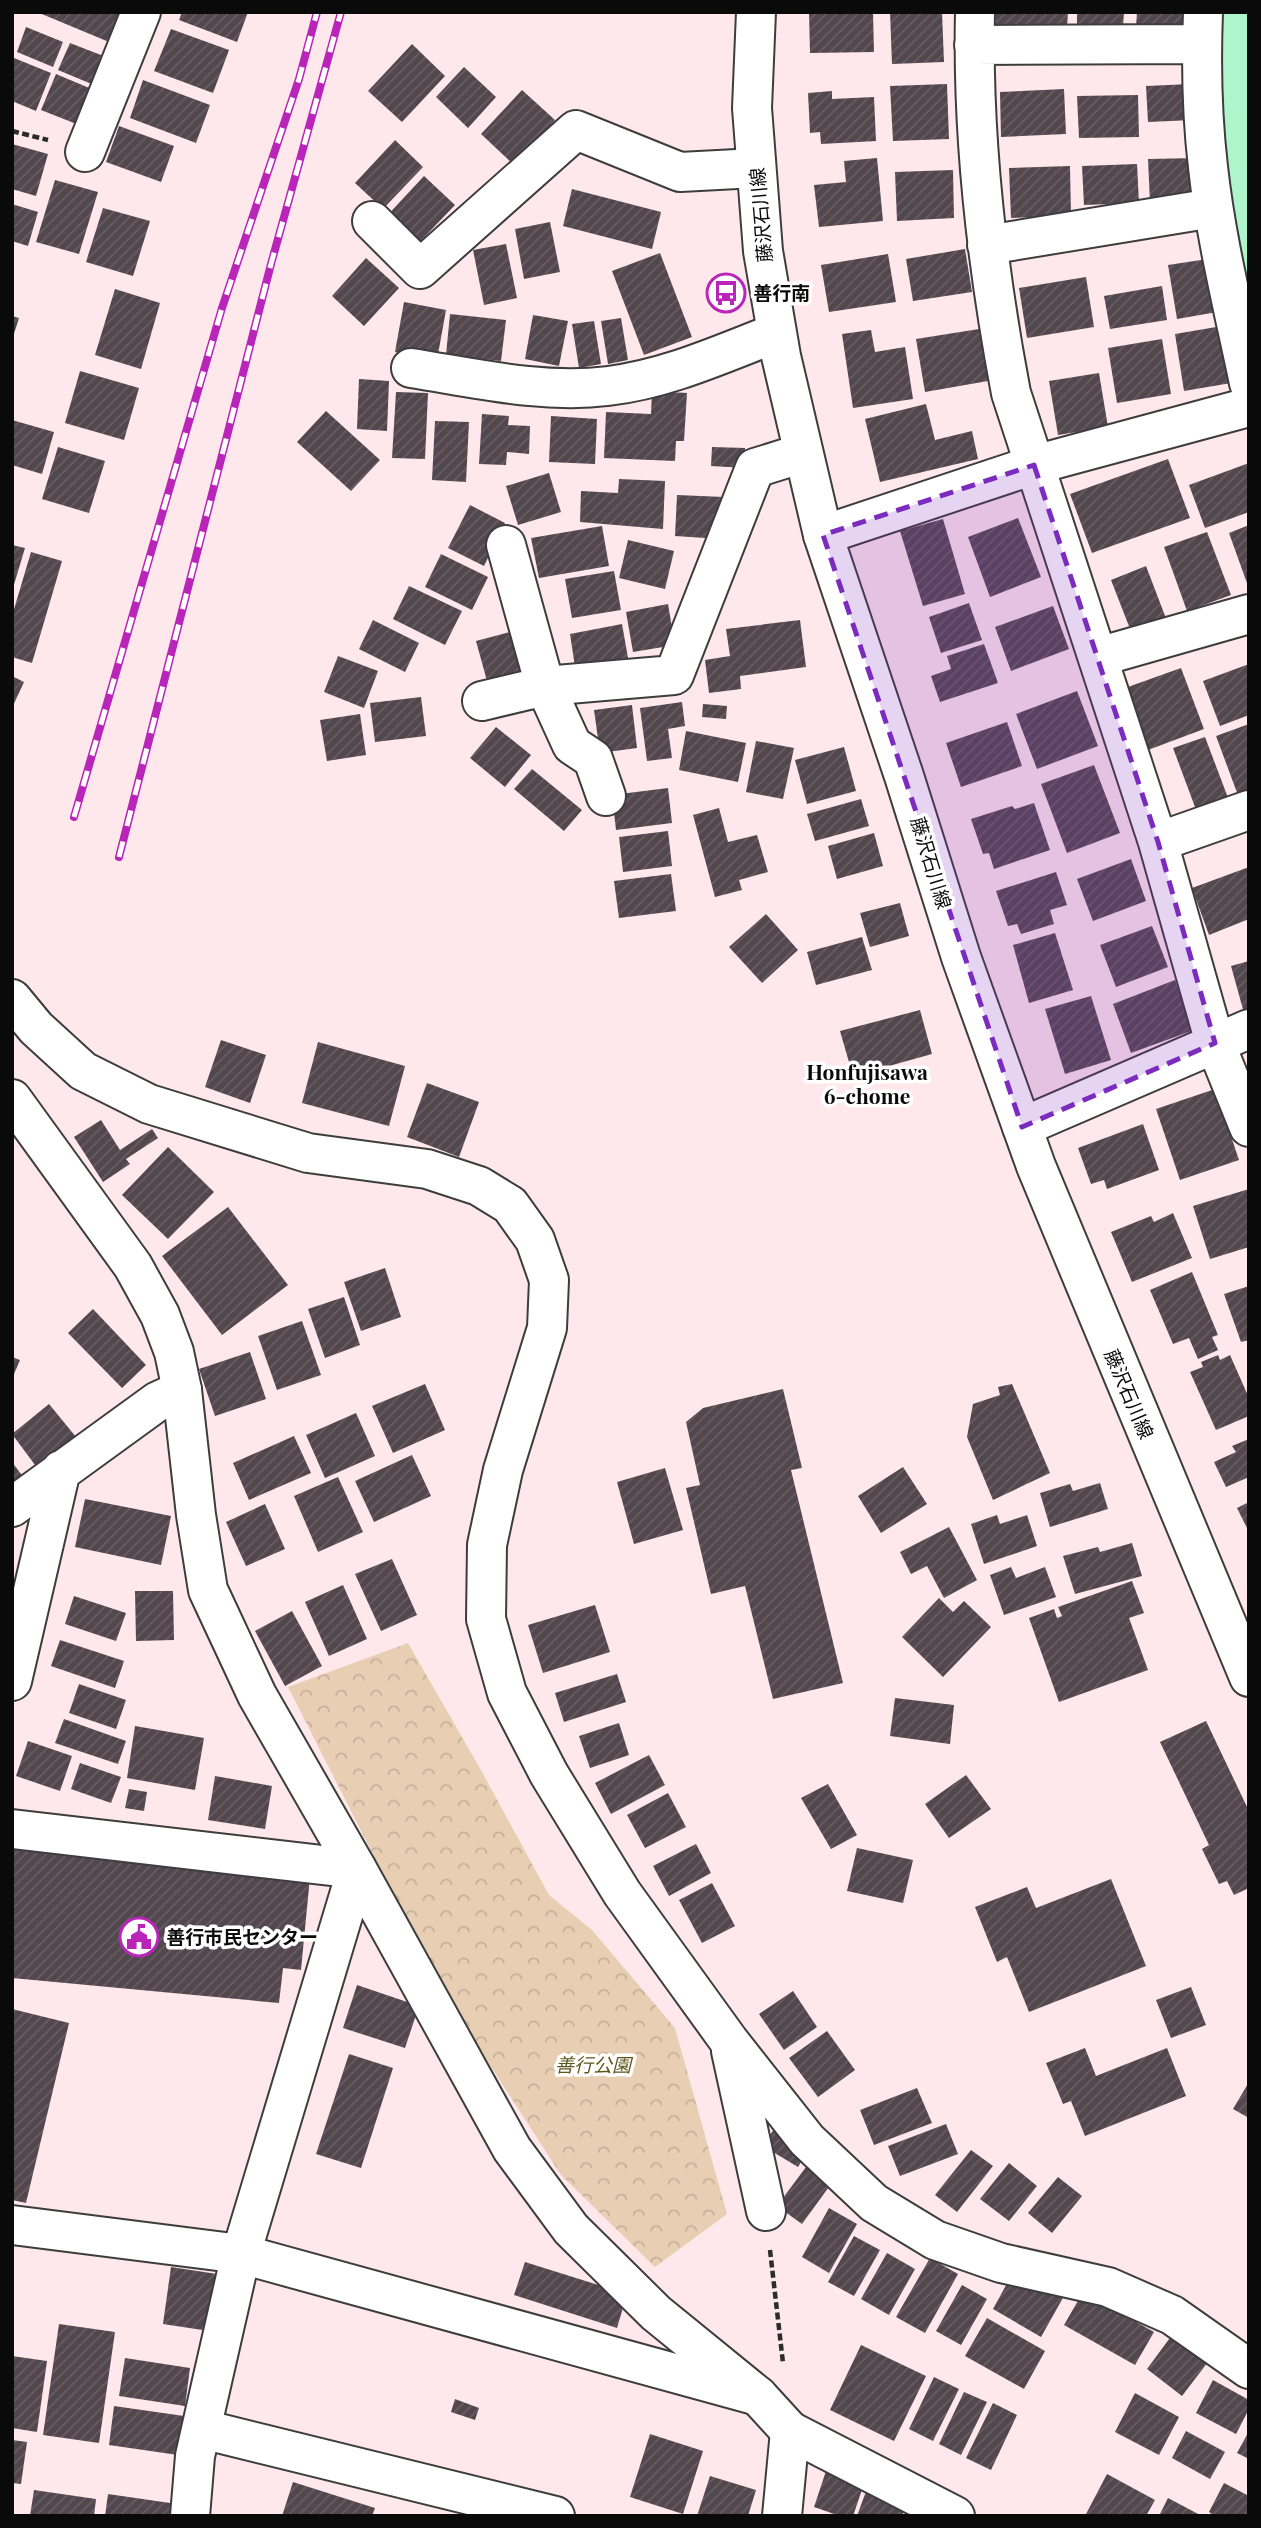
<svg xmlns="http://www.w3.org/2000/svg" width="1261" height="2528" viewBox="0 0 1261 2528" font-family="'Playfair Display','Noto Sans JP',serif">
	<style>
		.park { fill: url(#park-crowns) }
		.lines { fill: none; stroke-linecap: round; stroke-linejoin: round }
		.river { stroke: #aef5cc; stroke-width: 72 }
		.building { fill: url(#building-hatch) }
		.minor-casing { stroke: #3d3d3d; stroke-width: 42 }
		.tertiary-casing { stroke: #3d3d3d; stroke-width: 42 }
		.path { stroke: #2c2c2c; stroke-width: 4.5; stroke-dasharray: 7 3.5; stroke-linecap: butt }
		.minor { stroke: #fff; stroke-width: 38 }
		.tertiary { stroke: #fff; stroke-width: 38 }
		.rail-casing { stroke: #b825b8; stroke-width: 8 }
		.rail { stroke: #fff; stroke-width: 5; stroke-dasharray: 16; stroke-linecap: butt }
		.marked { fill: #7b2cbf; fill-opacity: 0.2; stroke: #7b2cbf; stroke-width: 5; stroke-dasharray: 14 9; stroke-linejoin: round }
		.labels { text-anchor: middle; stroke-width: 7; stroke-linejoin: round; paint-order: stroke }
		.street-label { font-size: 19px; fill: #0a0a0a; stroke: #fff }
		.poi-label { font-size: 19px; font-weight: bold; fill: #0a0a0a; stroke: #fff; text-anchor: start }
		.park-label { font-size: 19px; font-style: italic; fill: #61551c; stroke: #fff }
		.neighbourhood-label { font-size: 21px; font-weight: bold; fill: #0a0a0a; stroke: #fff }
	</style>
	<defs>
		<pattern id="park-crowns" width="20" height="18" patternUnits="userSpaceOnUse" patternTransform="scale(1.75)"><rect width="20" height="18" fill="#e8cfb3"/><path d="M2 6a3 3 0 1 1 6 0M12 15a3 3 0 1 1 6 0" fill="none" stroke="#c6b099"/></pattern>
		<pattern id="building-hatch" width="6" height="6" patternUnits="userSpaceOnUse" patternTransform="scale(1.75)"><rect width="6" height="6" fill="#53474e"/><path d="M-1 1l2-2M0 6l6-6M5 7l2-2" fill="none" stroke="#675d63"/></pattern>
	</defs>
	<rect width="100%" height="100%" fill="#ffe8eb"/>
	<path class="park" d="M408 1643 482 1772 549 1895 592 1930 675 2028 727 2214 655 2267 561 2175 444 1994 288 1687Z"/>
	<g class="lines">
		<path class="river" d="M1230 12C1227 95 1235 178 1249 260"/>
	</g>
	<path class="building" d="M37 12H121L109 42Z
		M182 12H248L237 42 179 20Z
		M809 12H873L874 52 810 53Z
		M890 12H942L944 62 892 64Z
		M996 12H1068L1067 27 995 24Z
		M1077 12H1124L1123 27 1077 25Z
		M1137 12H1188L1187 30 1136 27Z
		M26 27 63 42 53 67 17 52Z
		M171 29 229 50 213 93 154 71Z
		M70 43 106 57 94 85 58 70Z
		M412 44 445 76 402 122 368 91Z
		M14 58 51 73 36 111 12 101V63Z
		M464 67 496 97 468 128 436 97Z
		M56 74 94 90 79 125 41 110Z
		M143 80 210 105 196 143 130 118Z
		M947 84 949 139 893 141 890 86Z
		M1191 84 1193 120 1148 122 1146 86Z
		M1064 89 1066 134 1001 137 1000 92Z
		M522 90 555 120 514 165 481 134Z
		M832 91V99L874 97 876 141 821 144 820 132 810 133 808 93Z
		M1138 95 1139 137 1079 138 1077 96Z
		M119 126 174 146 161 182 106 162Z
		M395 140 423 167 383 209 355 183Z
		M12 144 48 154 36 196 12 189Z
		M877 158 883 221 819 227 814 185 846 182 844 161Z
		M1196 158 1198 201 1150 203 1148 159Z
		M1137 164 1139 203 1084 205 1082 166Z
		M1070 166 1071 216 1011 218 1009 168Z
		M953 170 954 218 897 221 895 172Z
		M424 176 455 205 415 247 384 219Z
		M55 180 98 192 79 254 36 242Z
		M572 189 661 212 652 249 563 226Z
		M12 204 38 212 28 246 12 241Z
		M103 208 150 221 133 276 86 262Z
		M550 222 560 272 524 279 515 229Z
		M506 244 517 298 484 305 473 250Z
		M965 249 972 292 913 301 906 259Z
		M660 253 692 337 644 355 612 271Z
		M888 254 896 302 829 312 821 265Z
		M366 258 399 288 364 326 332 296Z
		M1214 258 1223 311 1177 319 1168 265Z
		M1086 277 1094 327 1027 338 1019 288Z
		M1162 286 1167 320 1110 329 1104 296Z
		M115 289 160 303 141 369 95 355Z
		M404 302 446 310 437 360 395 352Z
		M450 314 506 320 501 361 446 355Z
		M533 315 568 321 559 366 525 359Z
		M12 316 19 318 13 337H12Z
		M621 318 628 360 608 364 601 321Z
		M594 321 601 364 579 368 572 324Z
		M1228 325 1237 382 1184 391 1175 334Z
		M979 329 988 381 925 392 916 339Z
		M871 330 875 352 905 347 913 399 853 408 842 334Z
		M1162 339 1171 394 1117 403 1108 348Z
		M80 371 139 388 124 440 65 423Z
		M1099 373 1108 427 1058 435 1049 381Z
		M359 379 389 381 387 431 357 429Z
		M652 391 687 393 684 441H676L675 461 604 458 606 412 651 414Z
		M396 392 428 393 425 459 392 458Z
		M926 404 935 440 972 431 978 459 880 482 865 419Z
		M326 411 380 460 351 491 297 442Z
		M482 414 509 416 508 425 530 426 529 454 507 452 506 465 479 464Z
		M551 416 597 419 595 464 549 462Z
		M12 420 54 432 42 474 12 465Z
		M435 421 469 422 466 482 432 480Z
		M58 447 105 461 89 513 42 499Z
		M712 447 745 448V468L711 466Z
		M1168 459 1190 518 1092 553 1070 494Z
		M1249 463V512L1205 528 1189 485Z
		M549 473 561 512 518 525 506 486Z
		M619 479 665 481 663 529 580 522 581 491 618 493Z
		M677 495 724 497 721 539 675 536Z
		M470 505 505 523 484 566 448 548Z
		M1018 518 1041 577 990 597 968 537Z
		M943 519 965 594 923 606 900 531Z
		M1249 525V586H1248L1229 533Z
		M602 526 609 566 539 578 531 538Z
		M1207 532 1231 595 1187 611 1164 547Z
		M628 540 674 551 665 589 619 578Z
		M12 545 25 548 13 588H12Z
		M31 552 62 561 32 663 12 657V616Z
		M441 554 488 577 472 610 425 587Z
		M1146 566 1167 621 1132 634 1111 580Z
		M614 571 621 610 572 618 565 579Z
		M409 586 462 611 445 645 393 619Z
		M969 603 982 640 941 653 929 617Z
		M668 604 675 645 633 652 626 612Z
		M1053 606 1069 649 1011 671 995 627Z
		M373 620 419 643 405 672 359 649Z
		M800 620 806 667 740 676 741 689 709 693 705 660 730 656 726 629Z
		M622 624 628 658 575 667 570 634Z
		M514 631 525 671 487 681 476 641Z
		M984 644 998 683 940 702 931 676 951 669 947 656Z
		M338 656 378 671 364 708 324 692Z
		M1249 664V715L1220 726 1203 681Z
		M1181 668 1204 729 1148 750 1125 688Z
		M12 676 24 682 12 708Z
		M1077 691 1098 746 1037 769 1016 714Z
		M421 697 426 736 375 742 370 703Z
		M682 702 685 726 668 729 672 758 647 761 640 708Z
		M703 704 727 706 726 719 702 717Z
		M632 705 637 748 600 753 594 710Z
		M360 714 366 755 327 761 320 720Z
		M1007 722 1022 766 961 787 946 743Z
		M1249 724V794L1239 798 1216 736Z
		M496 727 531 755 505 787 470 758Z
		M686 731 746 743 738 782 679 770Z
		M1205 737 1230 803 1198 815 1173 748Z
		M756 741 794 748 783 799 746 792Z
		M844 747 856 791 807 804 795 760Z
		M1094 765 1120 833 1067 853 1041 784Z
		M532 769 582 810 564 831 514 789Z
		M668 788 672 823 616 830 612 795Z
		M861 799 869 826 815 841 807 814Z
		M1034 803 1050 850 994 869 989 853 983 854 971 819 1012 806 1015 809Z
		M719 808 728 842 757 835 768 872 739 880 742 890 715 897 693 815Z
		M668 831 672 866 623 872 619 837Z
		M874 833 883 866 837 879 828 846Z
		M1131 859 1146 901 1093 921 1077 879Z
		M1249 867V919L1209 935 1192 888Z
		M1056 872 1067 905 1050 910 1054 924 1021 934 1017 924 1008 926 996 891Z
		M671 874 676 911 619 918 614 881Z
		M900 903 909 936 870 947 860 913Z
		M766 914 798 950 762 983 729 947Z
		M1152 926 1168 967 1116 987 1100 945Z
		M1055 933 1073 990 1029 1003 1013 945Z
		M862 937 872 970 816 985 807 952Z
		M1249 961V1011L1244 1013 1231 966Z
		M1175 980 1194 1030 1131 1053 1113 1004Z
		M1091 996 1111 1060 1065 1074 1045 1009Z
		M920 1010 932 1054 853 1076 840 1031Z
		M221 1040 266 1055 250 1103 205 1087Z
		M318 1042 405 1066 389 1126 302 1103Z
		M427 1083 479 1102 459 1157 407 1137Z
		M1215 1089 1239 1160 1180 1180 1156 1109Z
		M101 1120 120 1150 152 1129 158 1138 126 1159 130 1164 103 1182 74 1137Z
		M1143 1124 1159 1170 1107 1189 1104 1180 1091 1184 1078 1148Z
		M168 1147 214 1192 168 1239 122 1195Z
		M1249 1189V1247L1210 1259 1193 1206Z
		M228 1207 288 1285 222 1335 162 1256Z
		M1173 1213 1192 1258 1132 1282 1111 1232 1151 1216 1154 1222Z
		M385 1268 401 1317 361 1331 344 1282Z
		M1192 1272 1218 1335 1212 1337 1218 1350 1198 1359 1189 1338 1173 1344 1150 1290Z
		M1249 1286V1340L1241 1342 1224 1294Z
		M344 1297 360 1345 325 1358 308 1309Z
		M93 1309 146 1365 122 1388 68 1333Z
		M302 1321 321 1375 277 1390 258 1336Z
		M250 1352 266 1399 215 1416 199 1369Z
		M1218 1355 1220 1360 1230 1355 1249 1398V1416L1216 1430 1190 1372 1203 1367 1201 1362Z
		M12 1357 20 1360 12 1379Z
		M425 1384 445 1430 393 1453 372 1406Z
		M1012 1384 1050 1473 993 1500 967 1437 973 1404 1000 1395 998 1387Z
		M783 1389 802 1468 791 1470 843 1683 773 1699 745 1586 711 1594 686 1488 700 1485 686 1422 703 1408Z
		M49 1404 76 1437 38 1469 12 1434Z
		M356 1413 375 1456 325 1478 306 1435Z
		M294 1436 311 1473 249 1500 233 1463Z
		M1249 1439V1477L1226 1487 1214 1462 1236 1452 1232 1446Z
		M412 1455 431 1496 374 1522 355 1481Z
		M12 1462 24 1478 12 1487Z
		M903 1467 927 1504 881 1533 858 1496Z
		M665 1468 683 1530 634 1544 617 1482Z
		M338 1477 363 1532 318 1552 294 1496Z
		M1100 1483 1108 1509 1050 1527 1040 1493 1070 1484 1073 1491Z
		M85 1499 171 1516 161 1565 75 1547Z
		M1249 1502V1532L1237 1508Z
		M265 1504 285 1549 246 1566 226 1522Z
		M997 1515 1000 1524 1027 1515 1037 1546 984 1564 971 1524Z
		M949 1527 977 1580 944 1598 927 1566 911 1574 900 1552Z
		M1132 1543 1142 1576 1075 1594 1063 1556 1098 1547 1100 1552Z
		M392 1559 417 1615 381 1631 355 1574Z
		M1011 1567 1016 1578 1045 1567 1056 1597 1004 1615 990 1575Z
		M1132 1581 1144 1613 1129 1618 1148 1670 1059 1702 1029 1618 1054 1609 1057 1618 1062 1616 1058 1607Z
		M343 1585 367 1639 329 1656 305 1602Z
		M135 1591H173L174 1640 136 1641Z
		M74 1596 126 1613 116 1641 65 1624Z
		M939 1598 953 1612 964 1601 991 1627 943 1677 902 1637Z
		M595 1605 610 1652 543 1673 528 1625Z
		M292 1611 322 1666 285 1686 255 1631Z
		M60 1640 124 1661 115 1688 51 1666Z
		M617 1674 626 1702 564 1722 555 1693Z
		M79 1684 126 1700 116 1729 69 1713Z
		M895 1698 954 1705 950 1744 890 1736Z
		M64 1719 126 1741 118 1764 55 1743Z
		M1206 1721 1249 1811V1888L1234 1895 1227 1881 1219 1884 1202 1849 1209 1845 1160 1742Z
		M619 1723 629 1755 590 1768 579 1736Z
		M135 1726 204 1738 195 1790 127 1778Z
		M28 1741 72 1756 60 1791 16 1776Z
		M649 1755 665 1785 611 1814 595 1783Z
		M80 1763 121 1777 111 1803 71 1789Z
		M966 1775 991 1809 949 1838 925 1804Z
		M215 1776 272 1786 265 1829 208 1820Z
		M828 1784 857 1835 831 1849 801 1798Z
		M129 1789 147 1792 144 1811 125 1808Z
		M668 1793 686 1827 645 1848 627 1815Z
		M696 1844 711 1873 669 1896 653 1866Z
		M12 1848 310 1877 301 1970 283 1968 279 2003 12 1978Z
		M857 1848 913 1860 903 1903 847 1891Z
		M1111 1879 1146 1966 1029 2012 1007 1957 997 1962 975 1907 1027 1887 1036 1908Z
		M712 1883 735 1926 702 1943 679 1900Z
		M357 1985 419 2006 405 2048 343 2028Z
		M1191 1987 1206 2025 1171 2038 1156 2000Z
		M793 1991 817 2027 784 2050 759 2014Z
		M12 2009 69 2023 26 2203 12 2200Z
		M827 2031 855 2070 818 2097 789 2058Z
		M1085 2048 1096 2076 1167 2048 1186 2096 1085 2136 1071 2101 1063 2104 1046 2063Z
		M349 2054 393 2068 361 2168 316 2154Z
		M1249 2082V2118L1233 2109Z
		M917 2088 932 2123 874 2145 860 2110Z
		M946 2124 958 2154 900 2176 888 2146Z
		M776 2126 810 2147 798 2167 763 2146Z
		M971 2150 993 2166 957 2212 935 2195Z
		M1009 2163 1037 2186 1009 2221 980 2199Z
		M806 2167 831 2184 802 2224 777 2206Z
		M1058 2177 1082 2196 1052 2233 1028 2213Z
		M829 2208 857 2224 829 2273 802 2257Z
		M854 2236 880 2250 854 2296 828 2282Z
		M887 2253 915 2269 889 2315 861 2299Z
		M930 2258 958 2274 925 2333 896 2317Z
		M525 2262 627 2294 617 2328 514 2295Z
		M171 2267 217 2274 209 2331 163 2324Z
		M1015 2269 1064 2296 1041 2337 993 2309Z
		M962 2285 987 2299 961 2345 936 2331Z
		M1083 2292 1154 2332 1135 2365 1064 2325Z
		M987 2318 1045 2351 1024 2389 965 2356Z
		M59 2324 115 2332 99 2443 43 2435Z
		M1175 2331 1211 2358 1182 2396 1147 2369Z
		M861 2345 926 2376 894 2441 830 2410Z
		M12 2356 47 2361 37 2432 12 2428Z
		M125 2358 190 2368 185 2406 119 2396Z
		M934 2377 959 2389 933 2441 909 2429Z
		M1213 2380 1249 2400V2409L1236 2434 1196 2413Z
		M964 2392 987 2402 961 2455 939 2444Z
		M1135 2393 1179 2417 1159 2455 1115 2432Z
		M455 2399 479 2408 475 2420 451 2412Z
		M993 2403 1017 2415 991 2470 966 2458Z
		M114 2406 184 2416 178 2455 109 2445Z
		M1186 2431 1225 2452 1210 2479 1172 2458Z
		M1249 2431V2459L1237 2453Z
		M650 2434 703 2451 683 2514 630 2497Z
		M12 2440 27 2442 21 2484 12 2483Z
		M828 2465 866 2478 853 2516H840L814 2507Z
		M1107 2474 1155 2500 1146 2516H1085Z
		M710 2476 756 2490 748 2516H697Z
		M293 2482 375 2508 372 2516H282Z
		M869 2483 909 2496 902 2516H857Z
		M1224 2483 1249 2496V2516H1215L1209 2512Z
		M34 2490 96 2499 94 2516H30Z
		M108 2494 177 2504 176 2516H105Z
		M1168 2498 1202 2516H1159Z"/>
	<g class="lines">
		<defs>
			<path id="minor" d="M975 12C972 141 987 267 1011 393L1158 842 1215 1043 1249 1127
				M1203 12C1201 64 1202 116 1208 167 1216 240 1234 311 1249 383
				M974 45 1202 44
				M85 152 141 12
				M372 221 420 269 576 130 680 172 756 168
				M987 245 1213 208
				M411 368C475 378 542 394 608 386 667 379 721 354 776 333
				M823 535 1034 465 1249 407
				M506 545 545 686 572 745 593 759 606 796
				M1098 657 1249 614
				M482 701 545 686 674 675 755 468 803 453
				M1158 842 1249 810
				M12 999 36 1028 83 1071 149 1104 308 1153 427 1169 479 1186 510 1205 535 1240 549 1280 547 1328 503 1470 487 1545 486 1619 507 1693 549 1774 622 1893 729 2041 807 2140 874 2203 935 2240 1001 2263 1108 2287 1172 2315 1249 2369
				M1022 1127 1249 1029
				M12 1507 158 1401 182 1390
				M12 1681 61 1470
				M12 1829 357 1869
				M731 2051 766 2211
				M12 2225 241 2254 758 2396
				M202 2429 555 2516
				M782 2516 790 2431 955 2516"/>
			<path id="tertiary" d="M756 12 752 108 763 251 781 356 823 535 904 776 961 957 1036 1166 1249 1677
				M12 1099 133 1266 160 1315 174 1352 182 1390 196 1515 208 1590 257 1695 357 1869 512 2149 571 2229 656 2313 758 2396 790 2431
				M190 2516 195 2456 241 2254 357 1869"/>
		</defs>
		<use href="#minor" class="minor-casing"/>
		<use href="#tertiary" class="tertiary-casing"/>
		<path class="path" d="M12 131 48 140
			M770 2250 783 2363"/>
		<use href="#minor" class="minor"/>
		<use href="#tertiary" class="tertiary"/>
		<defs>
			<path id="rail" d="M74 817 222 308 299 79 317 12
				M119 857 271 264 341 12"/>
		</defs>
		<use href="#rail" class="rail-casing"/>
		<use href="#rail" class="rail"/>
	</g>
	<path class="marked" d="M1034 465 1158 842 1215 1043 1022 1127 823 535Z"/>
	<defs>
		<symbol id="bus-ring" viewBox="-11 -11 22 22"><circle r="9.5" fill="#fff" stroke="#b825b8" stroke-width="1.5"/><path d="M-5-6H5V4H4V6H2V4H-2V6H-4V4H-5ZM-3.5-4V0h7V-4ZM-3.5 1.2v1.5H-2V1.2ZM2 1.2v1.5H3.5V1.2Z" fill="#b825b8"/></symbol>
		<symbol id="civic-ring" viewBox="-11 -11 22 22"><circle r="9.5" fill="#fff" stroke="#b825b8" stroke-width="1.5"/><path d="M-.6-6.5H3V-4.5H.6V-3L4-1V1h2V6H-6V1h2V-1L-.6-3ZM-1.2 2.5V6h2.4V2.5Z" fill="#b825b8"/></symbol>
	</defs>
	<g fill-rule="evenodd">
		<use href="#bus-ring" x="704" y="271" width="44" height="44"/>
		<use href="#civic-ring" x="117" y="1915" width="44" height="44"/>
	</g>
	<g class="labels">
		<g class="street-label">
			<text transform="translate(761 215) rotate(-95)" y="7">藤沢石川線</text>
			<text transform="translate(931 863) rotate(73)" y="7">藤沢石川線</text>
			<text transform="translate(1129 1394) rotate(67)" y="7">藤沢石川線</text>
		</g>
		<g class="poi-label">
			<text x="753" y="300">善行南</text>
			<text x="166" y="1944">善行市民センター</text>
		</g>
		<g class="park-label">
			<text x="593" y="2072">善行公園</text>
		</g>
		<g class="neighbourhood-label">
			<text x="867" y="1080">Honfujisawa<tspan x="867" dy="24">6-chome</tspan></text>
		</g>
	</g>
	<rect width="1261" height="2528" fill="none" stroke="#0a0a0a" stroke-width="28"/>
</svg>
